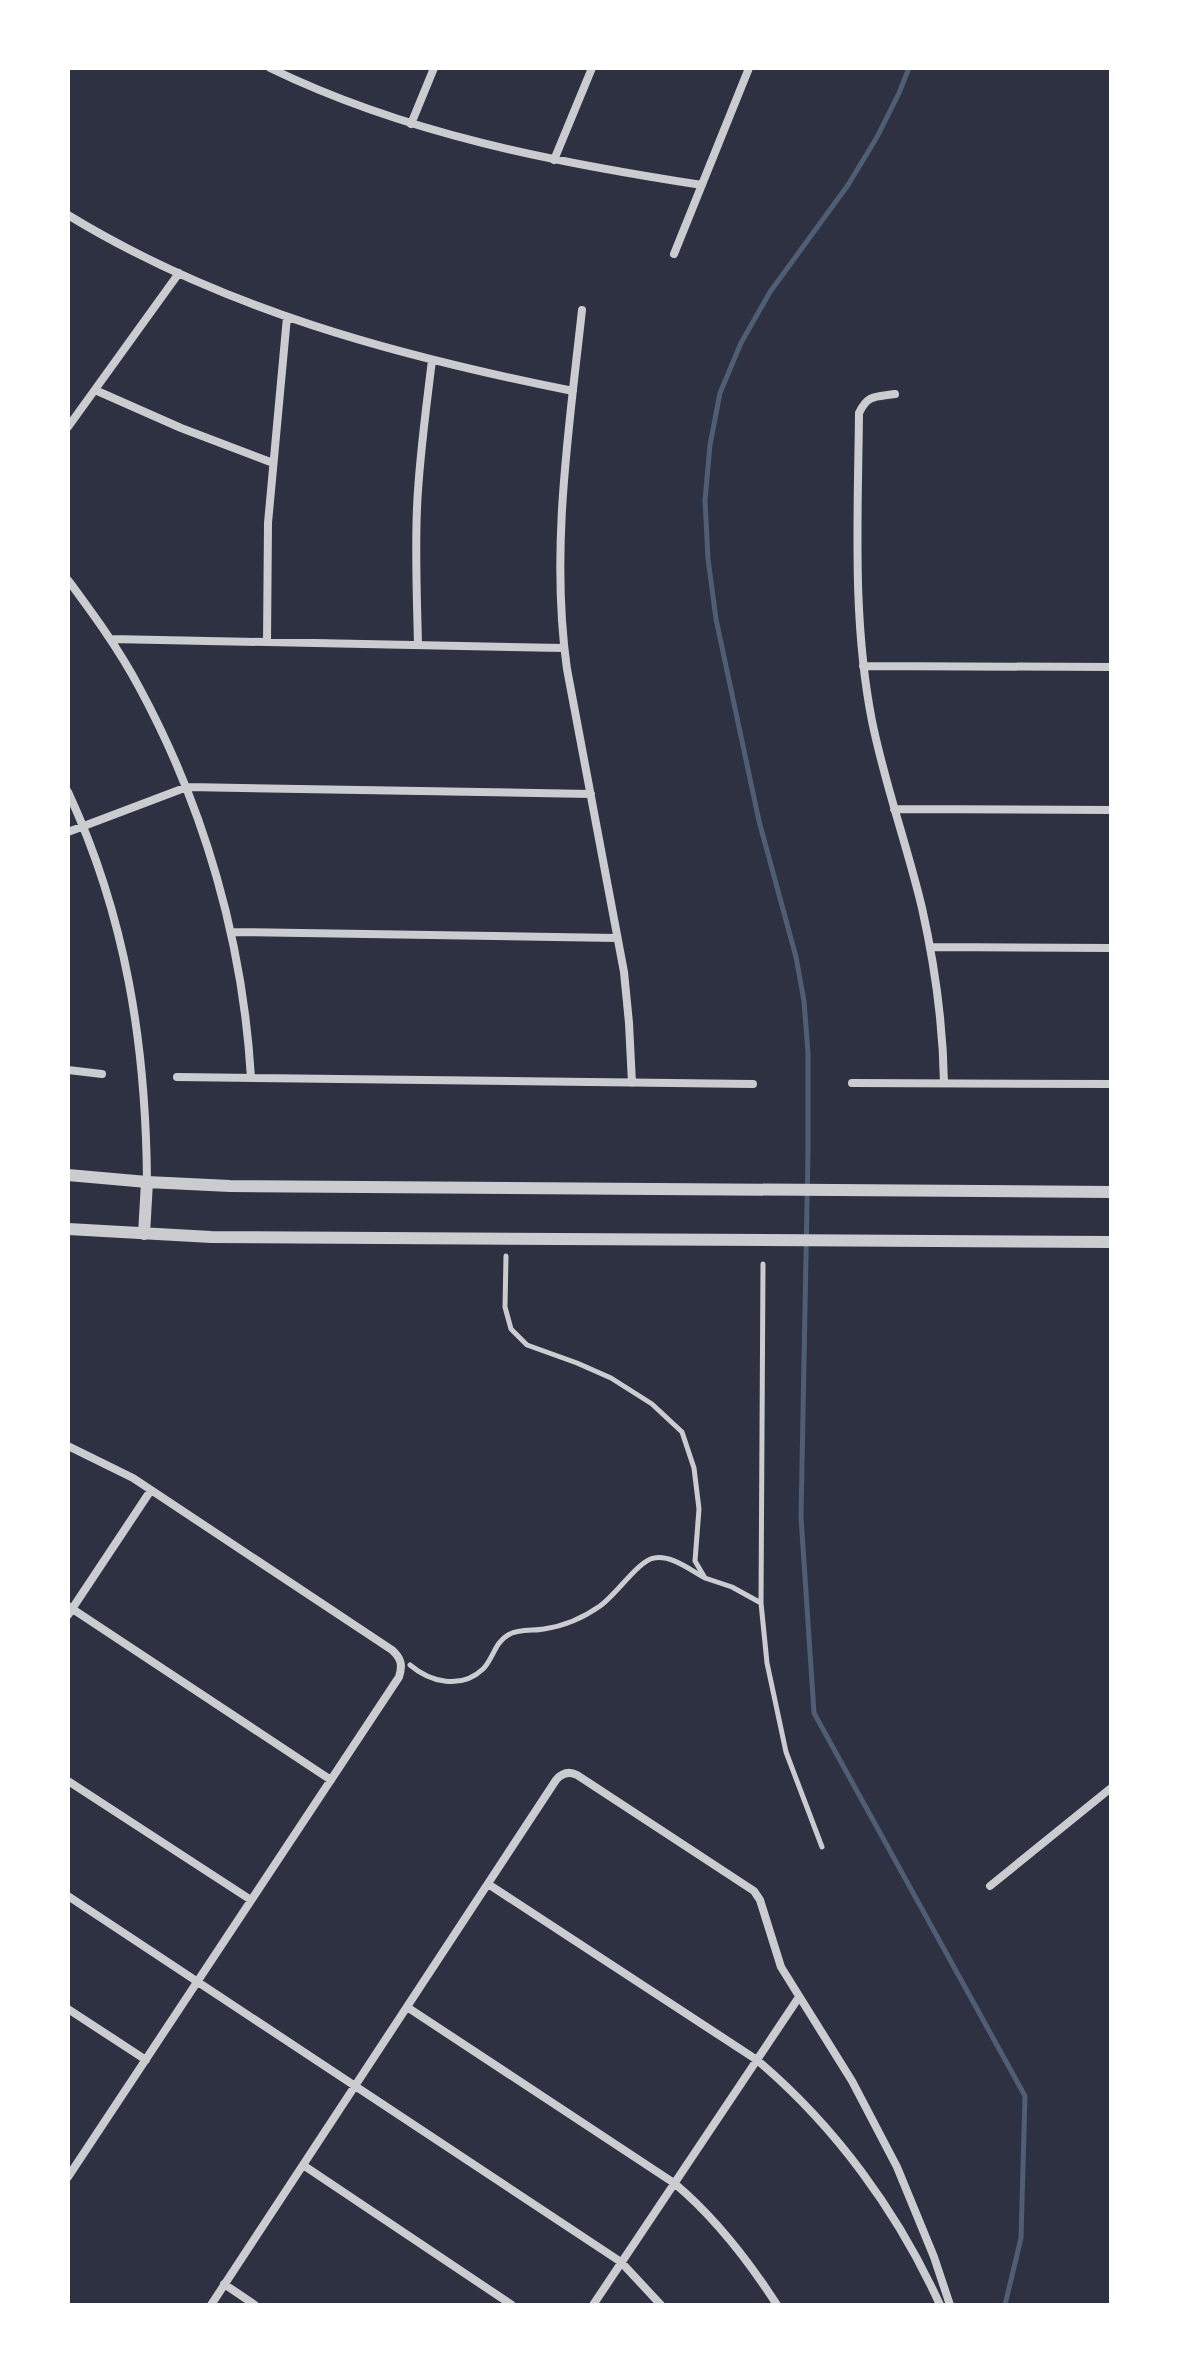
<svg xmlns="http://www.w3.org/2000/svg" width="1179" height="2373" viewBox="0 0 1179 2373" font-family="'Fira Sans Condensed',sans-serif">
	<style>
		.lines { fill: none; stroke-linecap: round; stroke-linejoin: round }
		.stream { stroke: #4f5d75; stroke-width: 5 }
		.service { stroke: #caccd0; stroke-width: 5 }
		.minor { stroke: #caccd0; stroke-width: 8 }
		.tertiary { stroke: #caccd0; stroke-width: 12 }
	</style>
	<rect width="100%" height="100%" fill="#2d3142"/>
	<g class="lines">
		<path class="stream" d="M909 68 899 93 877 137 848 185 770 292 741 343 720 393 710 445 705 500 708 559 716 619 759 821 796 957 804 1001 808 1053V1152L801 1517 814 1713 1025 2096 1021 2238 1005 2305"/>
		<path class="service" d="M506 1256 505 1307 511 1329 527 1345 577 1363 611 1378 652 1404 682 1432 694 1468 699 1509 695 1561 705 1578 732 1587 761 1603
			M763 1264 761 1603 767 1663 786 1752 822 1847
			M410 1665C430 1682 461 1690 483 1669 493 1659 495 1642 508 1635 518 1629 533 1631 544 1629 564 1626 583 1618 600 1606 616 1595 639 1560 654 1558 672 1555 690 1570 705 1578"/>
		<path class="minor" d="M270 68C406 134 553 162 702 185
			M411 124 434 68
			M554 160 592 68
			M68 215C222 309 397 356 573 391
			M674 254 749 68
			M582 310C569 429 550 551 567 669L624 972 629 1023 632 1083
			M95 390 181 428 273 463
			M895 394C876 397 868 394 859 413 858 516 852 619 872 721 885 785 907 845 922 908 935 966 943 1024 944 1083
			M68 427 179 273
			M68 580C93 614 119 649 139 687 204 807 243 941 251 1078
			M111 639 564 648
			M267 642 268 523 287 317
			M418 645C417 599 415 554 417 508 419 459 426 410 432 360
			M863 666 1111 667
			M68 792C126 917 146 1045 147 1182
			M894 809 1111 810
			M68 832 187 787 591 794
			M232 932 617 938
			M930 947 1111 948
			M68 1070 102 1074
			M177 1077 753 1084
			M852 1083 1111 1084
			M68 1446 133 1478 392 1650C401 1658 403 1665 399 1677L68 2177
			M68 1606 331 1780
			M68 1615 151 1490
			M68 1781 251 1900
			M488 1884 757 2060C835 2126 898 2212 940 2305
			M990 1886 1111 1788
			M68 1896 621 2262 661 2305
			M407 2007 674 2183C716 2218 748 2260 777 2305
			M68 2009 146 2060
			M303 2165 512 2305
			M224 2284 255 2305
			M211 2305 556 1780C562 1773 569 1771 577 1775L754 1891 760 1900 781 1967 852 2081 897 2167 934 2257 950 2305
			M593 2305 799 1997"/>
		<path class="tertiary" d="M68 1175 147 1182 230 1186 1111 1192
			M68 1229 211 1237 1111 1242
			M144 1234 147 1182"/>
	</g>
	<rect width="1179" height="2373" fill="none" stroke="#ffffff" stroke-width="140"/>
</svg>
